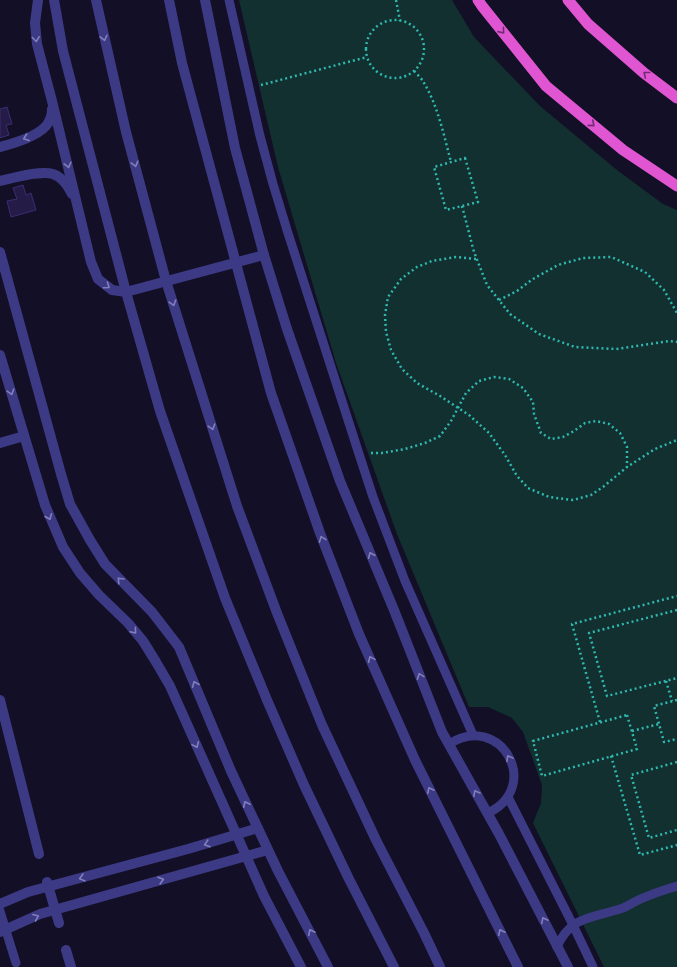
<svg xmlns="http://www.w3.org/2000/svg" width="677" height="967" viewBox="0 0 677 967" font-family="'Fira Sans Condensed',sans-serif">
	<style>
		.green { fill: #12302f }
		.building { fill: #241b47; stroke: #3b2d73 }
		.lines { fill: none; stroke-linecap: round; stroke-linejoin: round }
		.path { stroke: #2fb8b0; stroke-width: 2.5; stroke-dasharray: 2 3; stroke-linecap: butt }
		.service { stroke: #3d3a85; stroke-width: 9 }
		.pedestrian { stroke: #3d3a85; stroke-width: 10 }
		.minor { stroke: #3d3a85; stroke-width: 10 }
		.tertiary { stroke: #3d3a85; stroke-width: 10 }
		.trunk { stroke: #e055d1; stroke-width: 11 }
		.oneway { stroke: #6f2e73 }
		.oneway2 { stroke: #837fbc }
	</style>
	<rect width="100%" height="100%" fill="#130f26"/>
	<path class="green" d="M239 0H452L474 37 540 106 617 170 663 204 677 210V967H604L533 823 541 803 542 785 523 732 512 718 488 707H469L397 534 336 363 278 167Z"/>
	<path class="building" d="M7 107 12 124 6 125 9 135 0 138V109Z
		M23 185 26 195 31 193 36 210 11 217 7 201 17 199 13 188Z"/>
	<g class="lines">
		<path class="path" d="M396 0 400 21
			M366 49a29 29 0 1 1 58 0a29 29 0 1 1-58 0Z
			M414 71C418 75 422 79 424 83 438 106 444 136 451 162
			M261 85 367 57
			M465 158 478 202 446 210 434 167Z
			M462 206 474 252 487 285 510 314 539 334 575 347 616 349 670 341 677 342
			M476 259 456 257 432 261 417 267 401 279 388 297 385 315 386 332 391 350 402 369 417 383 440 396 469 415 489 433 505 455 517 476 528 488 549 497 573 500 591 495 603 487 627 467 655 449 677 440
			M499 300 517 291 533 279 558 265 583 258 611 257 645 272 664 290 677 313
			M371 453H382L405 449 425 443 440 436 451 421 466 393 479 381 494 377 509 379 523 388 533 402 534 414 541 433 551 439 563 437 574 431 585 423 596 421 609 424 620 433 627 447V467
			M677 610 589 633 607 696 677 678
			M666 681 672 701
			M677 700 654 706 664 742 677 739
			M627 715 637 749 542 776 533 741Z
			M600 722 572 624 677 596
			M632 731 659 724
			M611 756 640 855 677 845
			M677 762 631 775 649 838 677 830"/>
		<path class="service" d="M229 0 260 136 273 184 287 230 359 454 373 497 405 581 473 735
			M449 744C501 711 543 787 488 813
			M508 797 573 925 593 967
			M0 911 16 963
			M557 947C571 915 594 918 623 908 631 904 639 899 648 896 657 892 667 889 677 886"/>
		<path class="pedestrian" d="M0 443 24 436
			M0 700 39 854
			M47 882 59 923
			M66 950 71 967"/>
		<path class="minor" d="M38 0 35 23 37 44 52 101 91 262 98 279 112 290 126 292
			M54 0 63 51 126 292 160 411 225 598 267 700 304 785 348 877 394 967
			M205 0 235 148 264 255 287 329 340 481 394 610 442 732 499 834 568 967
			M0 147C14 143 36 137 46 126 50 121 52 115 52 109
			M0 181C13 178 40 170 53 174 62 177 68 186 72 194
			M0 252 61 474 70 504 90 540 105 564 152 612 179 647 231 771 278 871 328 967
			M0 355 45 505 63 547 80 573 99 595 128 623 143 641 156 662 170 686 264 896 301 967
			M0 904 28 892 188 849 258 828
			M0 932 40 914 268 850"/>
		<path class="tertiary" d="M96 0 126 132 166 281 237 506 277 613 322 725 376 840 424 933 440 967
			M169 0 182 63 271 393 320 533 359 634 415 760 518 967
			M126 292 264 255"/>
		<path class="trunk" d="M478 0 482 6 546 86 623 150 677 186
			M568 0 588 24 644 73 677 98"/>
	</g>
	<defs><path id="oneway-chevron" d="M-2-3.5L2.5 0L-2 3.5" fill="none" stroke-width="1.6" stroke-linecap="round" stroke-linejoin="round"/></defs>
	<g class="oneway">
		<use href="#oneway-chevron" transform="translate(502 31) rotate(51)"/>
		<use href="#oneway-chevron" transform="translate(646 74) rotate(-141)"/>
		<use href="#oneway-chevron" transform="translate(592 124) rotate(40)"/>
	</g>
	<g class="oneway2">
		<use href="#oneway-chevron" transform="translate(104 38) rotate(77)"/>
		<use href="#oneway-chevron" transform="translate(36 39) rotate(83)"/>
		<use href="#oneway-chevron" transform="translate(26 138) rotate(160)"/>
		<use href="#oneway-chevron" transform="translate(135 164) rotate(75)"/>
		<use href="#oneway-chevron" transform="translate(68 165) rotate(76)"/>
		<use href="#oneway-chevron" transform="translate(107 286) rotate(35)"/>
		<use href="#oneway-chevron" transform="translate(173 303) rotate(73)"/>
		<use href="#oneway-chevron" transform="translate(11 392) rotate(73)"/>
		<use href="#oneway-chevron" transform="translate(212 427) rotate(73)"/>
		<use href="#oneway-chevron" transform="translate(49 517) rotate(67)"/>
		<use href="#oneway-chevron" transform="translate(322 539) rotate(-111)"/>
		<use href="#oneway-chevron" transform="translate(371 555) rotate(-113)"/>
		<use href="#oneway-chevron" transform="translate(120 580) rotate(-133)"/>
		<use href="#oneway-chevron" transform="translate(134 631) rotate(50)"/>
		<use href="#oneway-chevron" transform="translate(371 659) rotate(-114)"/>
		<use href="#oneway-chevron" transform="translate(420 676) rotate(-111)"/>
		<use href="#oneway-chevron" transform="translate(195 684) rotate(-112)"/>
		<use href="#oneway-chevron" transform="translate(196 745) rotate(66)"/>
		<use href="#oneway-chevron" transform="translate(509 758) rotate(-118)"/>
		<use href="#oneway-chevron" transform="translate(430 790) rotate(-116)"/>
		<use href="#oneway-chevron" transform="translate(476 793) rotate(-119)"/>
		<use href="#oneway-chevron" transform="translate(246 804) rotate(-115)"/>
		<use href="#oneway-chevron" transform="translate(207 844) rotate(163)"/>
		<use href="#oneway-chevron" transform="translate(82 878) rotate(165)"/>
		<use href="#oneway-chevron" transform="translate(161 880) rotate(-16)"/>
		<use href="#oneway-chevron" transform="translate(36 917) rotate(-22)"/>
		<use href="#oneway-chevron" transform="translate(544 920) rotate(-117)"/>
		<use href="#oneway-chevron" transform="translate(311 932) rotate(-117)"/>
		<use href="#oneway-chevron" transform="translate(501 932) rotate(-116)"/>
	</g>
</svg>
